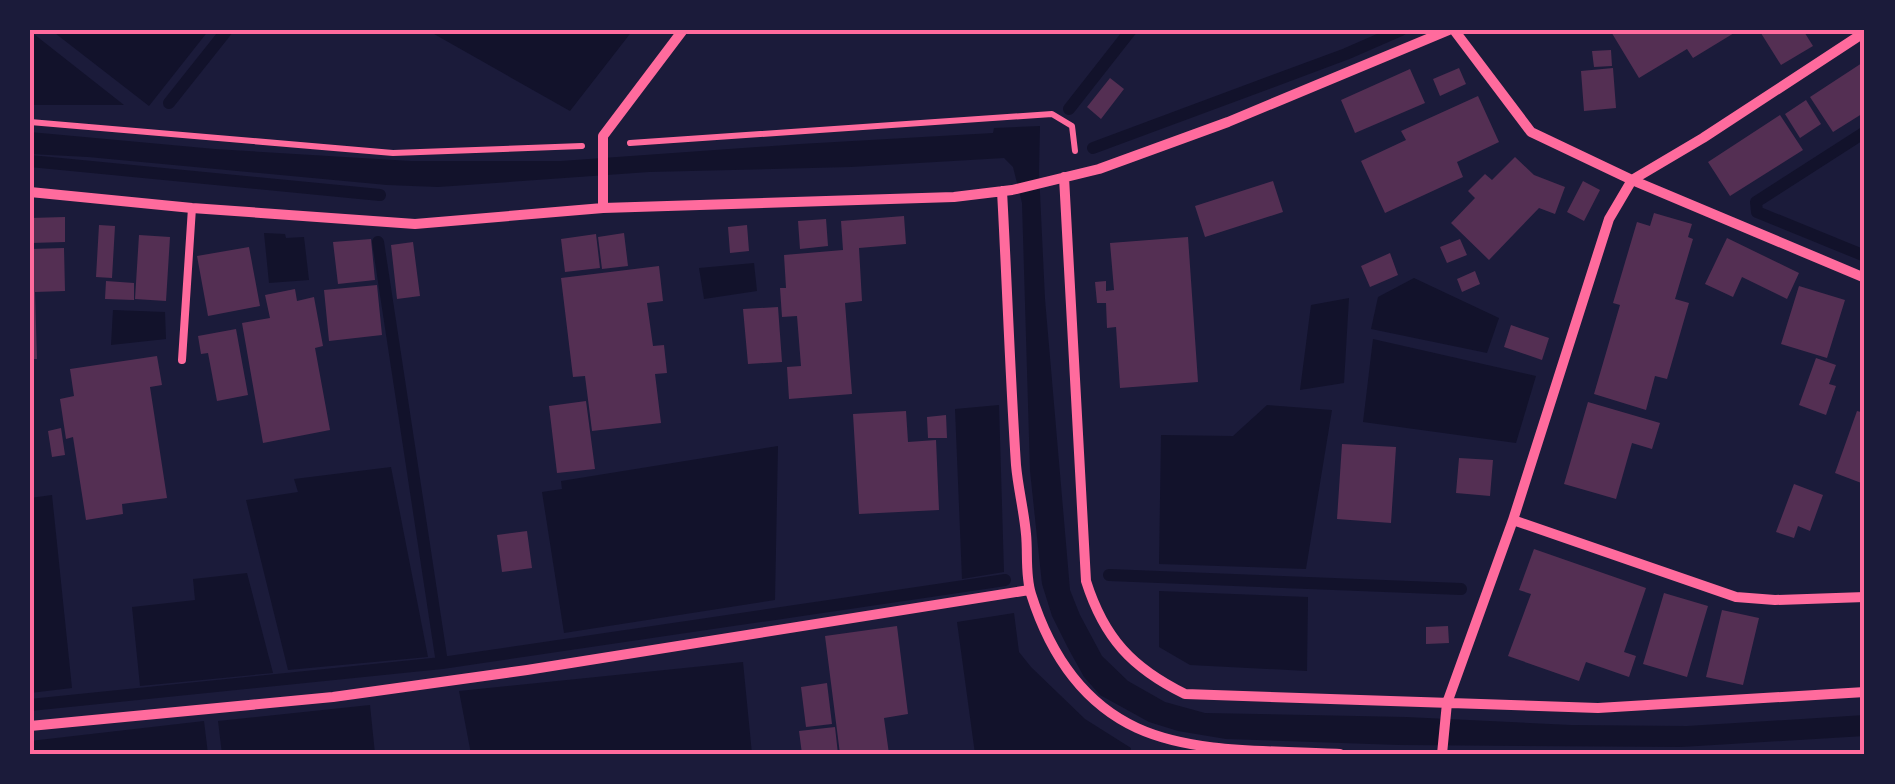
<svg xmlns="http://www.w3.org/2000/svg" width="1895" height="784" viewBox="0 0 1895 784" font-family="'Titillium Web',sans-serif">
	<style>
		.water { fill: #12122b }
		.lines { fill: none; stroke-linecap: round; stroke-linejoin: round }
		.stream { stroke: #12122b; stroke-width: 12 }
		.building { fill: #542f53 }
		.path { stroke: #ff6b9d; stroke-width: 6 }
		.service { stroke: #ff6b9d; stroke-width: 8 }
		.minor { stroke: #ff6b9d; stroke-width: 10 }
		.neatline { fill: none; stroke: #ff6b9d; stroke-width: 4 }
	</style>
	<rect width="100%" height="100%" fill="#1b1b3a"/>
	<path class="water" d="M51 30H209L149 106Z
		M427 30H633L570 111Z
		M30 31 124 105H30Z
		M1040 126 1039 172 1045 299 1070 590 1080 615 1102 656 1128 681 1165 702 1205 713 1406 717 1571 725 1687 726 1865 715V736L1681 747 1399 745 1226 739 1178 731 1149 722 1100 695 1084 677 1068 648 1052 616 1042 584 1030 471 1022 203 1013 167 1004 158 851 167 649 172 438 187 387 185 88 157 30 154V132L215 149 411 161H561L800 144 993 133 994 128Z
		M264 233 285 234 286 238 304 237 309 280 269 283Z
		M754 263 757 291 704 299 699 268Z
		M1414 278 1499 318 1487 353 1371 329 1378 297Z
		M1349 298 1344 383 1300 390 1311 305Z
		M113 310 165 312 166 339 111 345Z
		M1373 339 1536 376 1516 443 1363 422Z
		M999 405 1004 572 962 579 955 409Z
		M1267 405 1332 410 1306 569 1159 564 1161 435 1233 436Z
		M778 446 775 600 564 633 542 492 562 489 561 481Z
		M391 467 428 657 288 670 246 500 298 492 294 479Z
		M52 495 72 688 30 693V498Z
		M247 573 273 673 140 686 132 607 195 600 193 579Z
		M1159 591 1308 597 1307 671 1190 665 1159 647Z
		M1014 613 1019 652 1031 667 1085 719 1131 748 1130 754H975L957 622Z
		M743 662 752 754H471L459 691Z
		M370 705 375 754H222L218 721Z
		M204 721 208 754H30V741Z"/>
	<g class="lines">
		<path class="stream" d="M169 103 227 30
			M1069 109 1131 30
			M1865 132 1756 202 1757 212 1865 256
			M1093 148 1346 54 1401 30
			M30 161 380 195
			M378 242 442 663 1005 580
			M1109 575 1461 589
			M30 705 442 663"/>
	</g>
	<path class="building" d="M1610 30H1739L1693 58 1687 49 1639 78Z
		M1759 30H1803L1813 46 1781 65Z
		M1611 50 1612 66 1594 67 1592 51Z
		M1865 61V112L1833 132 1810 97Z
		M1459 68 1466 84 1440 96 1433 79Z
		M1613 68 1616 108 1584 111 1581 71Z
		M1410 69 1425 103 1355 133 1341 100Z
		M1110 78 1124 89 1101 119 1087 107Z
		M1478 96 1499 142 1457 162 1463 177 1385 213 1361 161 1406 140 1401 131Z
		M1806 100 1821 124 1800 138 1785 114Z
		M1780 115 1803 150 1730 196 1708 162Z
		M1515 157 1534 175 1565 187 1555 214 1539 208 1489 260 1451 223 1475 198 1468 191 1485 174 1492 180Z
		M1273 181 1283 212 1205 237 1195 206Z
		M1583 181 1600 190 1584 221 1567 212Z
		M1654 213 1692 224 1688 237 1693 239 1675 299 1689 303 1667 379 1655 376 1646 410 1594 394 1620 305 1613 303 1637 222 1650 226Z
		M904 216 906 244 859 248 862 301 845 303 852 394 789 399 787 367 801 366 797 316 782 317 780 288H786L784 255 843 250 841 221Z
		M65 217V242L30 243V218Z
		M826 219 828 246 800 249 798 221Z
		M99 225 115 226 112 278 96 277Z
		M747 225 749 251 730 253 728 227Z
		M624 233 628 266 602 269 598 237Z
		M596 234 600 268 565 272 561 239Z
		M139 235 170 237 166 301 135 299Z
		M1188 237 1198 382 1120 388 1116 327 1107 328 1106 303H1097L1095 282 1106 281V291L1114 290 1110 243Z
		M1727 238 1799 273 1787 299 1742 277 1733 297 1705 284Z
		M371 239 375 280 338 284 333 242Z
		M1460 239 1467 255 1447 263 1440 247Z
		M413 242 420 296 397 299 391 245Z
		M249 247 260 306 208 316 197 256Z
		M64 248 65 291 35 292 37 359H30V249Z
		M1390 253 1398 275 1370 287 1361 266Z
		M659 266 663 301 647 303 653 346 664 345 667 373 655 374 661 423 592 431 585 376 573 377 561 278Z
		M1475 271 1480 284 1462 292 1457 279Z
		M106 281 134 283V300L105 299Z
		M377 285 382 335 329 341 324 290Z
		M1799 286 1845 300 1827 358 1781 344Z
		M295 289 297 301 314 297 323 346 315 348 330 430 263 443 242 323 270 318 265 295Z
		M778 307 782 362 748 364 743 309Z
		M1511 325 1549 338 1542 360 1504 347Z
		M236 329 248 395 217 401 208 353 201 354 198 336Z
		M157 356 162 385 150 387 167 498 122 504 123 514 86 520 73 437 66 439 60 399 74 396 70 369Z
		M1816 358 1836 365 1829 384 1836 386 1826 415 1799 405Z
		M586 401 595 469 557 473 549 406Z
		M1588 402 1660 423 1652 449 1632 443 1616 499 1564 484Z
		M906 411 908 442 936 440 939 510 859 514 853 414Z
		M1857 411 1865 413 1864 484 1835 473Z
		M946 415 947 438H928L927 417Z
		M61 428 65 455 52 457 48 431Z
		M1342 444 1396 447 1391 523 1337 519Z
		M1459 458 1493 460 1490 496 1456 493Z
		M1794 484 1823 495 1810 531 1798 526 1794 538 1776 532Z
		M527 531 532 568 502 572 497 535Z
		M1534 549 1646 588 1624 652 1636 656 1629 677 1586 662 1579 681 1508 656 1531 594 1519 590Z
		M1664 593 1708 606 1687 677 1643 664Z
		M1722 610 1759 618 1743 685 1706 677Z
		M897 626 908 714 884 718 889 754H840L825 636Z
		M1448 626 1449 643 1426 644V627Z
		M827 683 832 724 806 727 801 687Z
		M835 727 838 754H802L799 731Z"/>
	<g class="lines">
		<path class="path" d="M30 122 393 153 582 146
			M630 143 1052 114 1072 126 1075 151"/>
		<path class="service" d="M182 360 192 208"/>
		<path class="minor" d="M1454 30 1531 132 1632 180 1703 138 1865 32
			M1064 177 1086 581C1104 638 1132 668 1185 694L1598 708 1865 692
			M1002 191C1007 282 1010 374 1016 465 1018 488 1024 511 1026 534 1028 553 1025 575 1031 594 1049 651 1081 702 1137 728 1196 755 1276 750 1340 754
			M30 192 192 208 415 224 603 208 954 197 1012 190 1099 169 1228 122 1449 30
			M603 208V136L683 30
			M1513 520 1736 597 1775 600 1865 597
			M30 726 333 697 527 670 1029 590
			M1442 754 1447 703 1513 520 1609 219 1632 180 1865 278"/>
	</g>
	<rect width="1895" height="784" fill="none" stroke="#1b1b3a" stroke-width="65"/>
	<rect x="32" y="32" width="1830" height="720" class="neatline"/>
</svg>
